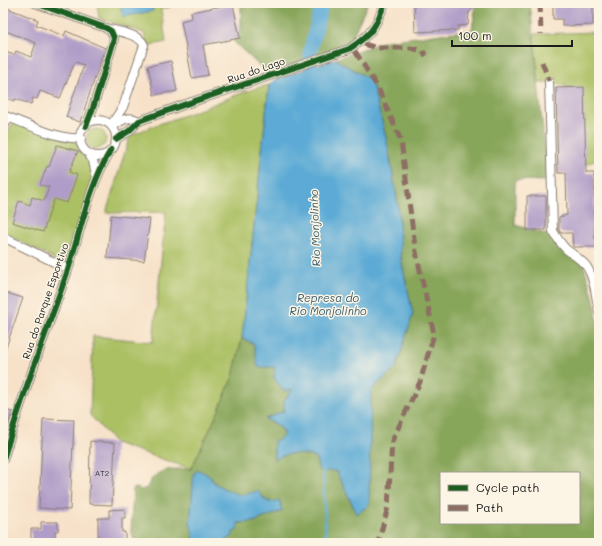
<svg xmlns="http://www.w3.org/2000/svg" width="602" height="546" viewBox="0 0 602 546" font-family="Mali,sans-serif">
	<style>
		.green { fill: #abc064; stroke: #646e40 }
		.forest { fill: #88a65a; stroke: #52613b; fill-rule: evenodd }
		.water { fill: #5baad5; stroke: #3c6378 }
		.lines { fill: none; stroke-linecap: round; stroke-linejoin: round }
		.stream { stroke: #5baad5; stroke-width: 2.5 }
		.river { stroke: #5baad5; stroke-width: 14 }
		.building { fill: #b09cc8 }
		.minor-casing { stroke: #8a7f72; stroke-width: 10 }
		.minor { stroke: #fff; stroke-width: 8 }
		.quiet { stroke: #8d6e63; stroke-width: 5; stroke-dasharray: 10 5; stroke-linecap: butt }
		.cycleway-casing { stroke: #fcf5e5; stroke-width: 8 }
		.cycleway { stroke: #1b5e20; stroke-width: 6 }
		.labels { text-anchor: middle; stroke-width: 3; stroke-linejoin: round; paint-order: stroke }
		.number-label { font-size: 8px; fill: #413c47 }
		.street-label { font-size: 10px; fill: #1c1c1c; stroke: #fcf5e5 }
		.water-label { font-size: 11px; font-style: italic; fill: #385c6f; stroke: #fcf5e5 }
	</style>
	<rect width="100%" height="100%" fill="#fcf5e5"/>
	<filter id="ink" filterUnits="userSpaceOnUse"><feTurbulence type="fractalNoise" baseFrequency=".025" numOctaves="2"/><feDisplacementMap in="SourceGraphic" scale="8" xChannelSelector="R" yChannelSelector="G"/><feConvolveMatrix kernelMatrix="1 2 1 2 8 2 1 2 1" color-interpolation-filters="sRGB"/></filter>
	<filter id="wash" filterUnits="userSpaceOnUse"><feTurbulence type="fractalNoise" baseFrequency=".012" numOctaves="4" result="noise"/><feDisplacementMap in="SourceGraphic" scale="16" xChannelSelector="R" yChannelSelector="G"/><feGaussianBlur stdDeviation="0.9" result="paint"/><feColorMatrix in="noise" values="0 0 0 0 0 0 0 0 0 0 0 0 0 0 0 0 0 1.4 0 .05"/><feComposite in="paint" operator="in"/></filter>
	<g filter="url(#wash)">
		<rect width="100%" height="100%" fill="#f7e2c9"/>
		<path class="green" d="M97 3H171V7L161 9 166 42 147 46 144 33 99 18Z
			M599 32V158L586 165 572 88 552 83H539L534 34Z
			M269 85 242 338 233 376 218 412 191 469 115 443 90 415 93 336 153 342 166 212 106 213 130 136C150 126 172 120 193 112 218 103 242 91 269 85Z
			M13 122 74 141 84 146 85 148 89 152 96 175 67 266 3 232V144Z
			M86 139a10 10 0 1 1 20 0a10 10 0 1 1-20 0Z"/>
		<path class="forest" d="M241 3H368L349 44 267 73 233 41 241 30Z
			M476 3H530L548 181 515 180V225L548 235 557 245 583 263 594 299 599 329V543H219L232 532 238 523 253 522 282 511 280 501C266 502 267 502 258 491 252 493 245 496 239 495 227 493 215 485 209 475L194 474 190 522 195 543H135L131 531 133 489 137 488 141 490 147 488C155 467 171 469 191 469L218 412 233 376 242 338 254 344 275 367 274 378 284 391 294 389 284 401V411L266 419 278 425 284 435 279 440 274 441V460L281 455 301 453 316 458 336 471 357 514 370 423 371 390 396 368 413 314 401 259 398 205 387 141 371 80 335 59 385 41 472 30ZM441 473H579V523H441Z"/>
		<path class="water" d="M120 3H152L153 11 123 17Z
			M335 59 371 80 387 141 398 205 401 259 413 314 396 368 371 390 369 505 357 514 336 471H319L316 458C302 453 287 451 274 460V441L279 440 284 434 278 425 265 419 284 411V401L293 389 284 391 274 378 275 367H258L254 344 242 338 269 85 274 80Z
			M198 470 209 475 213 482 221 487 239 495 246 494 258 491 264 499 269 502 280 501 282 511 253 522 238 523V530L233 532V536C220 546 210 543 195 543L190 522 194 473Z"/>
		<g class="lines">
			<path class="stream" d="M323 468 326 543"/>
			<path class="river" d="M312 75 310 52 322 3"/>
		</g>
		<g id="blocks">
			<path class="building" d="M414 3H479L469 12 468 25 458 26V30L415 32Z
				M553 3H593V25L562 26V19H553Z
				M233 4 240 38 203 45 208 75 192 78 181 21 192 18 191 12Z
				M7 8 38 20 36 25 64 36 66 31 105 48 80 122 66 117 84 65 75 62 60 98 40 91 37 99 33 98 31 104 15 99 14 101 3 97V82L9 68 3 65V51L14 55 16 51 31 57 36 43 3 30V19Z
				M171 61 177 91 154 95 148 66Z
				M584 87 586 173H594L595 239H599V247H573L572 233H561L559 230V217L567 215 566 173H558L556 88Z
				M57 145 78 151 69 172 77 175 67 203 54 199 43 232 12 222 19 201 30 205 32 197 44 201 49 187 40 185 47 166 49 167Z
				M527 196H546V230H527Z
				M111 215 150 219 144 261 107 258Z
				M7 293 23 298 4 353H3V303Z
				M3 409 12 412 3 441Z
				M43 419 74 420 70 510 39 508Z
				M90 441 115 443 112 505 89 504Z
				M125 509V518H122V532H125V540H108V543H98V518H109V510Z
				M41 522H58V531H55V543H31V529H41Z"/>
		</g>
	</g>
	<g filter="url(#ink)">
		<use href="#blocks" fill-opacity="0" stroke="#8a7f72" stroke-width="1"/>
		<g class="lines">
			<defs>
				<path id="minor" d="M35 3 106 28 111 31 114 38 113 43 93 108 86 126
					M106 28C116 31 140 34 144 45L123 107 111 125
					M549 81 553 231C557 238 561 244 566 249 573 255 581 259 587 267 595 280 596 297 599 312
					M3 115C21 122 62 141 81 138
					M80 138a18 18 0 1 1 36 0a18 18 0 1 1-36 0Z
					M112 127C122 120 128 115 139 121
					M3 129 8 117
					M116 139 129 131 139 121 186 104 349 49C372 34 375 28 385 3
					M88 153 93 161 97 178
					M3 237 68 269
					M3 460C22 395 46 333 68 270 80 232 90 183 111 150"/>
			</defs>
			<use href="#minor" class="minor-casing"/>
			<use href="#minor" class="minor"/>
			<path class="quiet" d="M540 3 541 34
				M364 44 377 48H411L423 51 426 56
				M355 51 378 88 401 141 415 247 434 334 420 382 392 441 388 507 378 543
				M542 62 549 81"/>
			<defs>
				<path id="cycleway" d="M35 3 106 28 111 31 114 38 113 43 93 108 86 126
					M116 139 129 131 139 121 186 104 349 49C372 34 375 28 385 3
					M3 460C22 395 46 333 68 270 80 232 90 183 111 150"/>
			</defs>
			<use href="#cycleway" class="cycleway-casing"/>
			<use href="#cycleway" class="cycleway"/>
		</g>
	</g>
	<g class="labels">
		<g class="number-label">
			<text x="102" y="476">AT2</text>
		</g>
		<g class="street-label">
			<text transform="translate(256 70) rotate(-19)" y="4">Rua do Lago</text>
			<text transform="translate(45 301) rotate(-71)" y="4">Rua do Parque Esportivo</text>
		</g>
		<g class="water-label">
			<text transform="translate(315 228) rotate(-92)" y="4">Rio Monjolinho</text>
			<text x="328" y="302">Represa do<tspan x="328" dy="13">Rio Monjolinho</tspan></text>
		</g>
	</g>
	<rect width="602" height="546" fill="none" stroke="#fcf5e5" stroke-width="16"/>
	<rect x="440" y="472" width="140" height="52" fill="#fcf5e5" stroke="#a29e95"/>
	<rect x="448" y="485" width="20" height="6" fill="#1b5e20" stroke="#a29e95"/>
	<text x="476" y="492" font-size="12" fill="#1c1c1c">Cycle path</text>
	<rect x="448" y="505" width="20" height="6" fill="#8d6e63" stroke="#a29e95"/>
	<text x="476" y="512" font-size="12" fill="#1c1c1c">Path</text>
	<path d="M452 40v6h120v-6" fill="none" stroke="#1c1c1c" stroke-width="2"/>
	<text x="458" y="40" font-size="12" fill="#1c1c1c" stroke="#fcf5e5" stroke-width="3" paint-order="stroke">100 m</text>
</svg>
